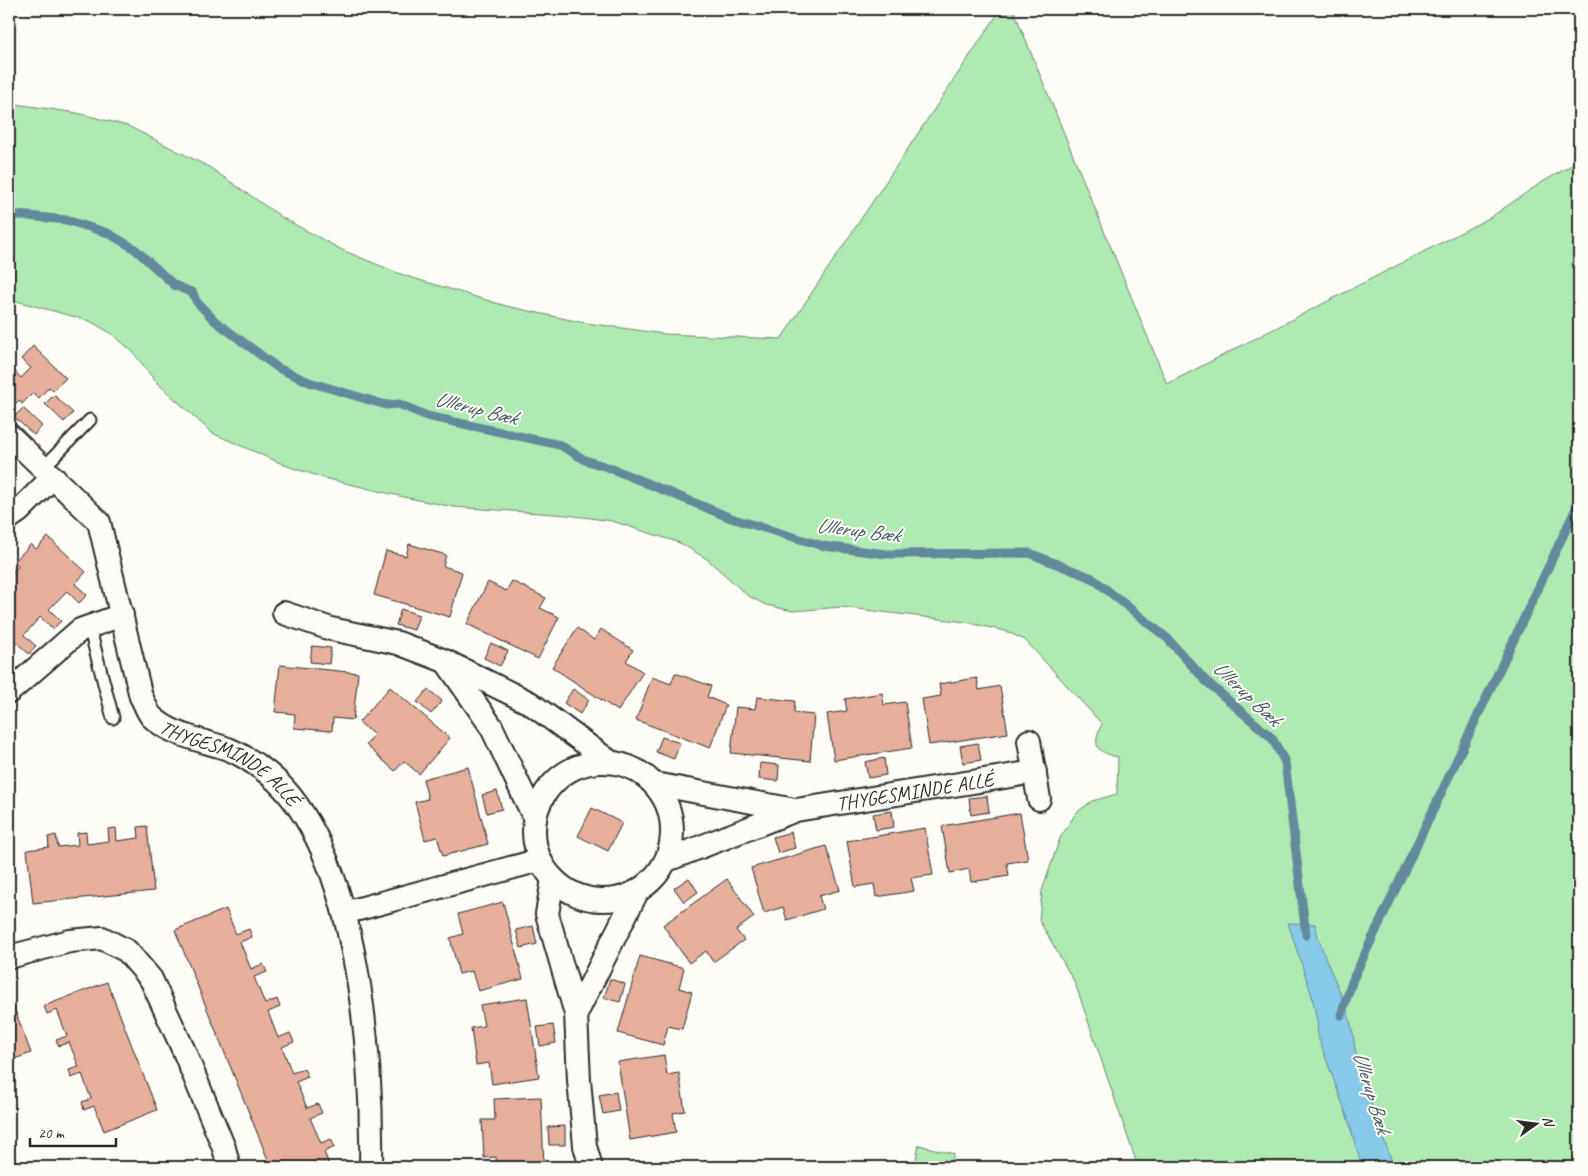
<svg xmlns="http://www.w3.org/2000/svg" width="1588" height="1176" viewBox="0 0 1588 1176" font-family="Caveat,sans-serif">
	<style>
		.green { fill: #aeeab1; stroke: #6c8a6e }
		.water { fill: #87c9e8; stroke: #628a9c }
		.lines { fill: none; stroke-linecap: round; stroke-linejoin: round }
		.stream { stroke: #628a9c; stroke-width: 9 }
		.building { fill: #e6af9c; stroke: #2b2b2b }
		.lane-casing { stroke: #2b2b2b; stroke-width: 15 }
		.street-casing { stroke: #2b2b2b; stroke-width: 26 }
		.lane { stroke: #fdfcf7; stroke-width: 11 }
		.street { stroke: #fdfcf7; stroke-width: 22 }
		.labels { text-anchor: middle; stroke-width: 4; stroke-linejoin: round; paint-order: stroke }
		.street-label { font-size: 20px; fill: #2b2b2b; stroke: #fdfcf7 }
		.water-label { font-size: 21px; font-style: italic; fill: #475a64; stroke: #fdfcf7 }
	</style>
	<rect width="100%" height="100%" fill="#fdfcf7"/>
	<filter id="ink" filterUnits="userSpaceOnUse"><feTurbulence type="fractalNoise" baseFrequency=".02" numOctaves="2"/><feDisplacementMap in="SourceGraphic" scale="10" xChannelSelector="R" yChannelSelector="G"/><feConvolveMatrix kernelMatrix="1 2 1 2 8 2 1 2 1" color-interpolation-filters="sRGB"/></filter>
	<g filter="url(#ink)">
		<path class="green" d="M1001 9H1013L1167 384 1491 217 1539 184 1579 161V1167H1138L1075 983 1039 920 1042 891 1060 838 1076 813 1092 801 1117 794 1118 757C1095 752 1092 745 1102 724L1025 640 1005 631 965 622 841 607 793 611 766 605 747 595 707 559 680 543 612 521 568 515 454 507 408 498 324 478 287 466 212 433 155 381 133 352 112 334 90 321 9 299V103L77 113 128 126 209 167 283 218 342 250 403 275 506 306 580 322 664 334 781 339Z
			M919 1145 954 1154 950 1167H914Z"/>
		<path class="water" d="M1288 923 1315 924C1322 960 1344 992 1352 1028 1354 1038 1354 1048 1357 1058 1367 1096 1381 1131 1394 1167H1362L1347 1116 1318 1037 1317 1021 1312 996Z"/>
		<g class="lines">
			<path class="stream" d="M9 214 66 220 108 233 135 249 174 285 193 293 196 301 215 321 278 368 309 382 386 405 399 404 427 416 560 445 585 460 610 468 731 518 823 546 886 554 1029 553 1092 578 1167 638 1206 681 1272 738 1285 762 1306 935
				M1341 1015 1353 979 1579 502"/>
		</g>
		<path class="building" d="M33 346 66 378 53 391 49 387 39 398 33 393 22 404 19 400 9 410V365L21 378 31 368 21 359Z
			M54 395 73 413 64 422 45 404Z
			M23 408 42 426 34 435 14 417Z
			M48 537 86 572 75 584 87 595 79 603 67 591 49 609 61 621 53 629 40 617 24 635 36 646 29 654 17 643 9 650 14 655 10 659H9V574L19 566 14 562 31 544 36 549Z
			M409 544 446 555 443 566 462 572 450 617 374 595 386 551 406 556Z
			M512 581 546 598 540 608 559 617 538 659 467 624 488 582 506 591Z
			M401 609 419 615 414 630 396 625Z
			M577 628 594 640 601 629 633 650 626 661 643 672 618 711 552 667Z
			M491 643 508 651 500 666 484 658Z
			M312 646 331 648 329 664 310 662Z
			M280 665 358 673 353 720 333 718 332 731 294 728 295 714 275 712Z
			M675 673 711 686 707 697 726 705 710 748 636 720 652 677 671 684Z
			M977 678 979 690 1000 686 1008 733 929 745 922 699 941 696 939 684Z
			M390 687 450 738 419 774 404 761 395 771 366 745 374 735 359 722Z
			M428 689 442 701 431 714 417 702Z
			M573 689 589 700 580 714 564 703Z
			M882 693 884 705 905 702 912 748 834 760 827 714 847 711 845 699Z
			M757 697 795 701 794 713 814 715 810 761 731 753 736 707 755 709Z
			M662 737 680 743 674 759 656 752Z
			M978 743 981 760 963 763 960 746Z
			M884 758 886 775 868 778 865 762Z
			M760 763 779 765 778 781 759 779Z
			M468 767 488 844 443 856 437 837 425 840 415 802 428 799 423 779Z
			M497 791 502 809 487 813 482 795Z
			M987 796 989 812 971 815 969 798Z
			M592 808 622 823 608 851 578 836Z
			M892 811 894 827 876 830 873 814Z
			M1020 813 1028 860 1007 863 1009 876 971 882 969 869 950 873 942 826Z
			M147 826 154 891 33 903 27 850 49 847 48 837 56 835 58 847 78 845 77 833 86 832 87 844 109 841 108 829 116 828 117 841 139 838 138 827Z
			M925 828 933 875 911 878 914 891 876 897 874 884 855 887 847 841Z
			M791 832 795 848 778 853 773 837Z
			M826 846 840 890 819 896 823 909 787 920 783 907 764 913 751 868Z
			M689 878 698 892 684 902 674 888Z
			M727 879 754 917 736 930 744 940 713 962 706 951 689 963 663 925Z
			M503 902 523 979 478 991 472 971 459 974 450 938 463 934 458 914Z
			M226 909 236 934 249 929 252 937 240 942 251 969 263 964 267 972 254 977 265 1004 277 999 280 1007 268 1012 278 1038 290 1033 294 1042 282 1047 292 1073 304 1069 308 1077 296 1082 307 1108 318 1104 322 1113 310 1118 321 1143 331 1139 335 1147 324 1152 330 1167H271L175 930Z
			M533 926 537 944 521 948 516 930Z
			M640 956 684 968 679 988 692 992 682 1029 668 1026 663 1045 618 1033Z
			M610 979 625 984 620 1002 604 998Z
			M107 982 157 1110 104 1131 94 1106 84 1110 82 1102 91 1099 82 1074 71 1078 69 1070 79 1067 69 1042 59 1046 56 1040 67 1036 57 1010 47 1014 44 1006Z
			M527 998 539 1077 492 1084 489 1063 476 1065 471 1028 484 1026 480 1005Z
			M11 1000 31 1053 9 1061 13 1072 9 1074V1001Z
			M553 1025 556 1043 540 1046 537 1027Z
			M664 1055 667 1075 679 1073 685 1111 673 1113 676 1132 630 1140 618 1062Z
			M616 1092 619 1111 603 1114 599 1095Z
			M541 1097 544 1167H497L496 1157 484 1158 482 1120H495L494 1099Z
			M565 1126V1145H549L548 1127Z"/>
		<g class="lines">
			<defs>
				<path id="lane" d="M43 468 90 420
					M89 626 113 718"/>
				<g id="street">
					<path id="s1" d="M9 435 99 522 141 697C145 703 147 712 152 717 172 736 203 740 228 749 239 753 251 761 261 768 358 837 373 1057 371 1167"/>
					<path d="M9 518 19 511 53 477"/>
					<path d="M284 613 331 629 398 643 445 661 530 703 609 761"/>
					<path d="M447 663 491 726 535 819"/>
					<path d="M9 692 80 630 122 615"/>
					<path d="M1029 741 1039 799"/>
					<circle cx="603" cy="831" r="69"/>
					<path d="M655 784 795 810"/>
					<path id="s2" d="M667 860 796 810 1035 772"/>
					<path d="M553 879 547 914 576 1014 579 1080 585 1146 591 1167"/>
					<path d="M344 913 540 860"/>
					<path d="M9 957 70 941 102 938 127 951 151 979 184 1051 224 1148 229 1167"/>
					<path d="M576 1014 637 892"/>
				</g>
			</defs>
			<use href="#lane" class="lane-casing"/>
			<use href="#street" class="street-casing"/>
			<use href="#lane" class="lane"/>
			<use href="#street" class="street"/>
		</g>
	</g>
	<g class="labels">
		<g class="street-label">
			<text dy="7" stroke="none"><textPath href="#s1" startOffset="420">THYGESMINDE ALLÉ</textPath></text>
			<text dy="7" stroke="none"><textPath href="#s2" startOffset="259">THYGESMINDE ALLÉ</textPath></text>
		</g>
		<g class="water-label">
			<text transform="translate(476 408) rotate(14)" y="7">Ullerup Bæk</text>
			<text transform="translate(858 530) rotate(7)" y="7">Ullerup Bæk</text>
			<text transform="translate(1247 693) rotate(43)" y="7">Ullerup Bæk</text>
			<text transform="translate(1372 1092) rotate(73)" y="7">Ullerup Bæk</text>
		</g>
	</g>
	<rect width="1588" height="1176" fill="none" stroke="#fdfcf7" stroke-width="30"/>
	<rect x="15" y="15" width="1558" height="1146" fill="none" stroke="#2b2b2b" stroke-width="2" filter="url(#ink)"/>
	<g transform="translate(1536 1124) rotate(76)" stroke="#fdfcf7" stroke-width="4" paint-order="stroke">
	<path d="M0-4L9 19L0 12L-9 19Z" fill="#2b2b2b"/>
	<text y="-8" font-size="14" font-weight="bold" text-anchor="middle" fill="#2b2b2b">N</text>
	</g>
	<path d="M30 1138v8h86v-8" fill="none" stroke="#2b2b2b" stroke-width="2.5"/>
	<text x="38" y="1138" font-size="15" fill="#2b2b2b" stroke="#fdfcf7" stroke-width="4" paint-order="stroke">20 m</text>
</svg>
